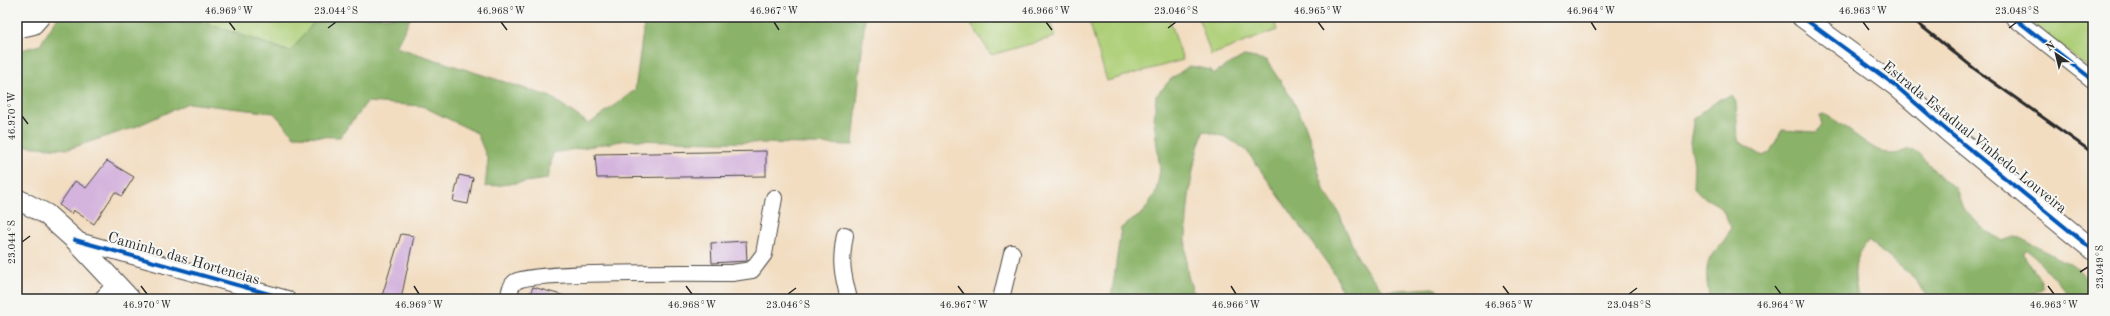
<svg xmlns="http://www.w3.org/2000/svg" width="2110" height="316" viewBox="0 0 2110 316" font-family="'Old Standard TT',serif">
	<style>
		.green { fill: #adcf77; stroke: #6c7d51 }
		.forest { fill: #8ab268; stroke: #5a6e4a }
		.building { fill: #d4b4dd }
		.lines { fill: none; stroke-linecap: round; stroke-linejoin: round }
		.minor-casing { stroke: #494642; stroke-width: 18 }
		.major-casing { stroke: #494642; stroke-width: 22 }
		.minor { stroke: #fff; stroke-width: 16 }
		.major { stroke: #fff; stroke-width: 20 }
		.rail { stroke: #2b2b2b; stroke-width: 3 }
		.cycleway-casing { stroke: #f6f6f2; stroke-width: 6 }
		.cycleway { stroke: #0057b8; stroke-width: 4 }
		.ticks { fill: none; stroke: #2b2b2b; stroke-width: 1.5 }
		.labels { text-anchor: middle; stroke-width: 4; stroke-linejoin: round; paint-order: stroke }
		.street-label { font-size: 15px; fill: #2b2b2b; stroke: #f6f6f2 }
		.neatline { fill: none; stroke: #2b2b2b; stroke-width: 1.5 }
		.ticks-label { font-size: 10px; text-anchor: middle; fill: #2b2b2b }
	</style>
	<rect width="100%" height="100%" fill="#f6f6f2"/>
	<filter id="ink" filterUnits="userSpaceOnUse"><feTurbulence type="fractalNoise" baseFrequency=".025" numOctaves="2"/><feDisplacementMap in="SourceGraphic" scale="8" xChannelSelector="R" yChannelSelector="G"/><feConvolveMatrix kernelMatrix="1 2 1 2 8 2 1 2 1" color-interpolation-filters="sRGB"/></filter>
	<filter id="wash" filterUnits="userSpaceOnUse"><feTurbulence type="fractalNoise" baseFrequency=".012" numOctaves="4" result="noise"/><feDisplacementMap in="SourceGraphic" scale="16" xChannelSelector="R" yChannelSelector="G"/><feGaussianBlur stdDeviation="0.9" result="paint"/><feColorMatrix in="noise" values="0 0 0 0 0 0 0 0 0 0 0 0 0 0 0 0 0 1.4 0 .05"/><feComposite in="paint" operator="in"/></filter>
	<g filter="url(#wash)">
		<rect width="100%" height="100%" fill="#f2ddc1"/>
		<path class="green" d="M168 17H318L291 52 203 22Z
			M967 17H1049L1055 37 991 55Z
			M1088 17H1169L1183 60 1107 81Z
			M1198 17H1273L1277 30 1211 55Z
			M2024 17H2093V72Z"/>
		<path class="forest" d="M58 17H168L203 22 290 52 318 17H411L396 47 551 97 589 124 635 90 645 17H865L853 145 627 140 553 153 548 179 485 187 488 160 477 133 422 106 367 102 340 137 294 136 274 113 188 103 135 127 68 149 22 146 17 163V51L40 45Z
			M1244 56 1266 60 1291 97 1304 122 1313 147 1318 170 1325 192 1338 211 1357 256 1369 274 1384 291 1433 288 1455 299H1344L1337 277 1246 150 1226 137 1204 131C1190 161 1183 237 1187 270 1188 279 1193 290 1196 299H1111L1121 228 1143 213 1156 192 1160 170 1154 121 1156 96 1171 79 1189 66 1211 70 1212 74Z
			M1732 96 1736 102 1738 141 1763 156 1770 152 1782 130 1815 132 1822 126 1820 116 1823 114C1843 121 1874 156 1894 154 1899 154 1905 150 1909 149L1919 153 1942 179 1956 188 1963 209 1985 230 2002 241 2014 237 2020 238 2074 266 2093 283V299H2073L2027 249 2023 254 2040 279 2043 288 2024 299H1930L1911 275 1868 241C1851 263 1854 274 1858 299H1709C1708 285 1703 268 1712 255 1719 245 1727 240 1731 227L1721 207 1700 195 1693 187 1694 164 1690 142 1694 118 1720 99Z"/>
		<g id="blocks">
			<path class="building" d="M766 151V176L597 178 595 154Z
				M107 161 134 177 122 196 115 192 94 224 73 210 71 214 59 205 75 181 86 188Z
				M459 175 473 178 468 204 453 201Z
				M401 234 414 236 401 299H381Z
				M746 241 747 261 712 263 711 243Z
				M533 287 565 296V299H528Z"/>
		</g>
	</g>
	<g filter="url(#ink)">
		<use href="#blocks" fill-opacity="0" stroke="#494642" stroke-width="1"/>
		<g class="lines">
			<defs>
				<path id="minor" d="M2013 17 2093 80
					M17 30 34 26 42 17
					M845 235C840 262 842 272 849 299
					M75 240 287 299
					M102 299 116 284
					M509 299C509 293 510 286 515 282 528 271 704 273 732 273L752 270 764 254 774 198
					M1001 299 1012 253"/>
				<path id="major" d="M1802 17 1896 86 1951 134 2093 250
					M17 199 46 214 75 240 130 299"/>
			</defs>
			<use href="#minor" class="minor-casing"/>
			<use href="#major" class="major-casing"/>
			<use href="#minor" class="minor"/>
			<use href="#major" class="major"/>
			<path class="rail" d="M1910 17 1976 70 2093 153"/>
			<defs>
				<path id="cycleway" d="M1802 17 1896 86 1951 134 2093 250
					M2013 17 2093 80
					M75 240 287 299"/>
			</defs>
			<use href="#cycleway" class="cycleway-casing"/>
			<use href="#cycleway" class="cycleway"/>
		</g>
	</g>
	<path class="ticks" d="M229 22 235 30M501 22 507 30M774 22 779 30M1046 22 1052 30M1318 22 1324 30M1591 22 1596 30M1863 22 1869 30M328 28 336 22M1168 28 1176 22M2009 28 2017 22M22 116 28 124M22 242 30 236M2080 272 2088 267M141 286 147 294M414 286 419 294M686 286 692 294M958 286 964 294M1231 286 1236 294M1503 286 1509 294M1775 286 1781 294M2048 286 2054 294M788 294 796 288M1629 294 1637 288"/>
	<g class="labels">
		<g class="street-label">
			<text transform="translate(1975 137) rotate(39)" y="5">Estrada Estadual Vinhedo-Louveira</text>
			<text transform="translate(184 258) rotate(16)" y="5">Caminho das Hortencias</text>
		</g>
	</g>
	<rect width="2110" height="316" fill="none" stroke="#f6f6f2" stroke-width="44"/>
	<g transform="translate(2056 54) rotate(325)" stroke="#f6f6f2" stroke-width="3" paint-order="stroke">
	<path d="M0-3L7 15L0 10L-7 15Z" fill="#2b2b2b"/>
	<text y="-6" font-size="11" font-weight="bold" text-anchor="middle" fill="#2b2b2b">N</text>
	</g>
	<rect x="22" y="22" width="2066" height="272" class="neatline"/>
	<g class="ticks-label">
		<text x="229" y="14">46.969°W</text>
		<text x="336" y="14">23.044°S</text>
		<text x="501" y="14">46.968°W</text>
		<text x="774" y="14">46.967°W</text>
		<text x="1046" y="14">46.966°W</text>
		<text x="1176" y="14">23.046°S</text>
		<text x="1318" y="14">46.965°W</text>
		<text x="1591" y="14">46.964°W</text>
		<text x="1863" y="14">46.963°W</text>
		<text x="2017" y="14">23.048°S</text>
		<text transform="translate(11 116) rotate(-90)" y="4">46.970°W</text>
		<text transform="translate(11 242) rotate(-90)" y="4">23.044°S</text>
		<text transform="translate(2099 267) rotate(-90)" y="4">23.049°S</text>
		<text x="147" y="308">46.970°W</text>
		<text x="419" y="308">46.969°W</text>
		<text x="692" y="308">46.968°W</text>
		<text x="788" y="308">23.046°S</text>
		<text x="964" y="308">46.967°W</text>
		<text x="1236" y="308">46.966°W</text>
		<text x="1509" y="308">46.965°W</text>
		<text x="1629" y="308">23.048°S</text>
		<text x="1781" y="308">46.964°W</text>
		<text x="2054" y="308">46.963°W</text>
	</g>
</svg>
